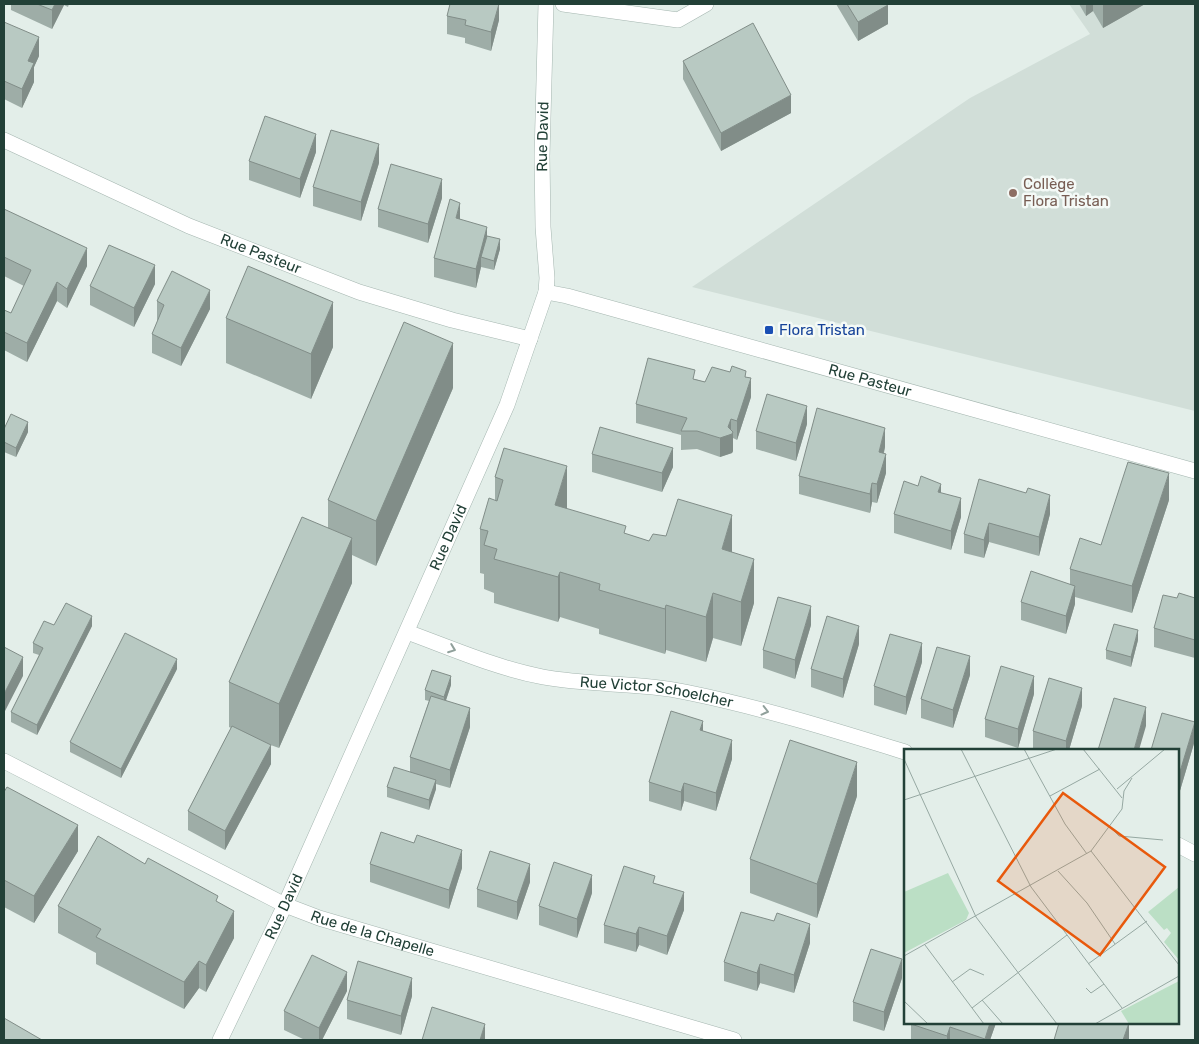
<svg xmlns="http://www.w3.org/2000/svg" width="1199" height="1044" viewBox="0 0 1199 1044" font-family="Rubik,sans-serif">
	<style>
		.built { fill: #d1ded8 }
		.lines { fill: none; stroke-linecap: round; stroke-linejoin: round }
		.minor-casing { stroke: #a5b6b0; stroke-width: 16 }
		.minor { stroke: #fff; stroke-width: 15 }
		.wall { fill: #9eada7 }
		.shaded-wall { fill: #818d88 }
		.building { fill: #b8c9c2; stroke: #818d88 }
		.oneway { stroke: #90a09b }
		.education-dot { fill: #8d6e63; stroke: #f4faf7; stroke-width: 2 }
		.transit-dot { fill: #1a4fb4; stroke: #f4faf7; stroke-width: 2 }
		.labels { text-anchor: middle; stroke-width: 5; stroke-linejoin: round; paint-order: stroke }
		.street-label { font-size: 15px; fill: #224037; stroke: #f4faf7 }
		.education-label { font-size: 15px; fill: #785e54; stroke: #f4faf7; text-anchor: start }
		.transit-label { font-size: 15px; fill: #164399; stroke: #f4faf7; text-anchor: start }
		.inset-road { fill: none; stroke: #96a8a2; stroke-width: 1 }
		.view { fill: #e8590c; fill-opacity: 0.15; stroke: #e8590c; stroke-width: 2.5 }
		.inset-edge { fill: none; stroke: #224037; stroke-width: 2.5 }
	</style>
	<rect width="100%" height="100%" fill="#e3eee9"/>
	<path class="built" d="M1069 4H1195V411L692 287 970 98 1090 34Z"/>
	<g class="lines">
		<defs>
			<g id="minor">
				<path d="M563 4 678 20 706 4"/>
				<path id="s1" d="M4 140 189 226 359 292 452 320 530 339"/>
				<path id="s2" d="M546 292 567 296 1195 471"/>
				<path id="s3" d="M407 632C451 648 496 668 543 677 592 686 642 682 690 693 763 708 834 730 905 752"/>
				<path id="s4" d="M4 761 285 905 319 918 734 1040"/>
				<path d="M1178 845 1195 854"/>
				<path id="s5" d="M220 1040 285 905 507 405 546 292 547 278 543 227 542 156 546 4"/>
			</g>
		</defs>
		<use href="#minor" class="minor-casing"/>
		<use href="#minor" class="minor"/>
	</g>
	<path class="wall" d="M11 4H69L68 7 64 5 52 29 11 10Z
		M499 4V20L491 51 465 43V38L447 34V16Z
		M836 4H887L888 24 858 41Z
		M1079 4H1145L1103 28 1093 11 1086 16Z
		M4 22 39 56 34 67V82L22 108 4 99Z
		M683 61 791 113 721 151 683 79Z
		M316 152 300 198 249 180V161Z
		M379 163 361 221 313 206V187Z
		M442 198 428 243 378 227V209Z
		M4 209 87 266 67 308 57 301 27 362 4 350V310L11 313 24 286 4 276Z
		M460 219 487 236 500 249 494 270 481 267 476 288 434 277V258Z
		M155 284 134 327 90 305V286Z
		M157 301 210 309 181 366 152 353V334L158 320H157Z
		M226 318 333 347 311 399 226 363Z
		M746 377 751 397 737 440 733 438V451L732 453 720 457 697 449 681 450V435L636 423V404L695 379 705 382Z
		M453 388 376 566 352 555V583L279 748 265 743 271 764 225 850 188 830V811L231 728 229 727V682L328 528V500Z
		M807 424 796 461 756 449V431Z
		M4 429 28 432 16 457 4 452Z
		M885 447 884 453 886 473 877 503 872 502 870 513 799 494V476Z
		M504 448 567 509 626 534 649 541 732 552 754 603 741 646 713 638 706 662 666 650 665 654 599 634V629L560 617 558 622 494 603V593L484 589V574L480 573V529L495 500V477Z
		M592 454 673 467 662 492 592 472Z
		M941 493 961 517 951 550 894 533V514Z
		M1026 493 1050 514 1039 556 989 542 984 558 964 553V534Z
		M1169 500 1132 613 1075 597V604L1066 634 1021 620V602L1070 584V569L1101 545Z
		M1177 598H1195V658L1154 647V628Z
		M54 625 92 626 37 735 11 722V712L39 655 33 653V643Z
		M811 625 795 679 763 668V650Z
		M1138 640 1131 667 1106 659V650Z
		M859 644 843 698 811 687V669Z
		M922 662 906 715 874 705V686Z
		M177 669 121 778 70 752V742Z
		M970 675 953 728 921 718V699Z
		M451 685 446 700 470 727 450 788 436 784V789L429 810 387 797V787L410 772V757L429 701 425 700V690Z
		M1034 694 1018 748 985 737V719Z
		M1082 706 1069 750H1033V731Z
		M703 731 732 759 716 811 684 801 681 811 649 801V782Z
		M1195 740 1179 794H1178V750Z
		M4 792 78 851 34 923 4 907Z
		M857 796 817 918 750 893V859Z
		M145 864 218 903 234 938 206 992 199 988 184 1009 96 964V953L58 933V906Z
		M370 864 462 868 449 909 370 882Z
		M530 882 517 920 477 907V889Z
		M655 883 684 910 667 955 639 945 636 952 604 943V925Z
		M592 893 577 938 539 925V906Z
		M810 943 794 993 760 983 757 991 724 981V962Z
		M902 978 884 1031 853 1021V1002Z
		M347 991 322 1040H305L284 1030V1011Z
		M412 996 401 1035 347 1019V1000Z
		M996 1023 990 1040H911V1024Z"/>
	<path class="shaded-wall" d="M55 4H64V5L52 29V10Z
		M499 4V20L491 51V32Z
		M1086 4H1093V11L1086 16Z
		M1103 4H1119V19L1103 28Z
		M1119 4H1145L1119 19Z
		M888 5V24L858 41V22Z
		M39 37V56L34 67V82L22 108V89L28 61Z
		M791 95V113L721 151V133Z
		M316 134V152L300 198V179Z
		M379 144V163L361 221V202Z
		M442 179V198L428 243V224Z
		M460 203V221L456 218Z
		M487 227V245L481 257V267L476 288V269Z
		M500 239V249L494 270V261Z
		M87 248V266L67 308V289Z
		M155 265V284L134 327V308Z
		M57 282V301L27 362V343Z
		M210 290V309L181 366V348Z
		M333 302V347L311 399V354Z
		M453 343V388L376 566V521Z
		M751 378V397L737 440V421Z
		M807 406V424L796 461V443Z
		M731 419V434L733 432V451L732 453 720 457V438L728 427Z
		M28 422V432L16 457V448Z
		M885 428V447L879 471V452Z
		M673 448V467L662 492V473Z
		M886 454V473L877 503V484Z
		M567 466V511L555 505Z
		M1169 473V500L1132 613V586Z
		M872 483V502L870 513V494Z
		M941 484V503L938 492Z
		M1050 495V514L1039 556V537Z
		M961 498V517L951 550V531Z
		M732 515V560L722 549Z
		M989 523V542L984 558V540Z
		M352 538V583L279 748V704Z
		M754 559V603L741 646V602Z
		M560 572V617L558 622V577Z
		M1075 586V604L1066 634V616Z
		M713 593V638L706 662V617Z
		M666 605V650L665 654V609Z
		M811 606V625L795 679V660Z
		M92 616V626L37 735V725Z
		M859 626V644L843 698V679Z
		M1138 630V640L1131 667V657Z
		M922 643V662L906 715V697Z
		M970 656V675L953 728V710Z
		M23 657V676L4 713V694Z
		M177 659V669L121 778V769Z
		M451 676V685L444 706V697Z
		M1034 676V694L1018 748V729Z
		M1082 688V706L1069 750H1066V741Z
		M1146 707V726L1139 750H1134Z
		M470 708V727L450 788V770Z
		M703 721V739L700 730Z
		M1195 722V740L1179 794V775Z
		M732 740V759L716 811V793Z
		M271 745V764L225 850V831Z
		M857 762V796L817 918V884Z
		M436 780V789L429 810V800Z
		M684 783V801L681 811V792Z
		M78 825V851L34 923V896Z
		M462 850V868L449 909V890Z
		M530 864V882L517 920V902Z
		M592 875V893L577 938V919Z
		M684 892V910L667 955V936Z
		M234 911V938L206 992V965Z
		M810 924V943L794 993V975Z
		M639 927V945L636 952V934Z
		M902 959V978L884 1031V1012Z
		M199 961V988L184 1009V982Z
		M760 964V983L757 991V973Z
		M347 972V991L322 1040H319V1028Z
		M412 978V996L401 1035V1016Z
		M990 1023H996L990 1040H985Z
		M1129 1023V1040H1123Z
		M485 1024V1040H480Z
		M950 1027V1040H947V1036Z"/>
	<path class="building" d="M37 4H55L52 10Z
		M450 4H499L491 32 465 25 466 20 447 16Z
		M847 4H887L888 5 858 22Z
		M4 22 39 37 28 61 34 63 22 89 4 81Z
		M753 23 791 95 721 133 683 61Z
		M265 116 316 134 300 179 249 161Z
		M331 130 379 144 361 202 313 187Z
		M391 164 442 179 428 224 378 209Z
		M450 199 460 203 456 218 487 227 476 269 434 258Z
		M4 209 87 248 67 289 57 282 27 343 4 332V310L11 313 31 270 4 257Z
		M487 236 500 239 494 261 481 257Z
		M109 245 155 265 134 308 90 286Z
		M248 266 333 302 311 354 226 318Z
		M172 271 210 290 181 348 152 334 164 305 157 301Z
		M404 322 453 343 376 521 328 500Z
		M648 358 695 370 693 379 705 382 712 367 730 372 732 366 746 371 745 377 751 378 737 421 731 419 728 427 733 432 732 434 720 438 697 431H681L687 418 636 404Z
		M767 394 807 406 796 443 756 431Z
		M817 408 885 428 879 452 886 454 877 484 872 483 870 494 799 476Z
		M11 414 28 422 16 448 4 442V429Z
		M600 427 673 448 662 473 592 454Z
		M504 448 567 466 555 505 626 526 624 533 649 541 653 534 666 536 678 499 732 515 722 549 754 559 741 602 713 593 706 617 666 605 665 609 599 590 600 584 560 572 558 577 494 559 497 549 484 545 488 531 480 529 489 498 497 501 503 480 495 477Z
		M1128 462 1169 473 1132 586 1070 569 1080 538 1101 545Z
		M921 476 941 484 938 492 961 498 951 531 894 514 904 481 918 486Z
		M979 479 1026 493 1028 488 1050 495 1039 537 989 523 984 540 964 534Z
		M302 517 352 538 279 704 229 682Z
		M1031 571 1075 586 1066 616 1021 602Z
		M1179 593 1195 598V640L1154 628 1163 595 1177 598Z
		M778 597 811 606 795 660 763 650Z
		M66 603 92 616 37 725 11 712 43 648 33 643 44 621 54 625Z
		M827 616 859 626 843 679 811 669Z
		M1114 624 1138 630 1131 657 1106 650Z
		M125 633 177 659 121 769 70 742Z
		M890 634 922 643 906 697 874 686Z
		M4 647 23 657 4 694Z
		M937 647 970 656 953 710 921 699Z
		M1001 666 1034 676 1018 729 985 719Z
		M432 670 451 676 444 697 425 690Z
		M1049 678 1082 688 1066 741 1033 731Z
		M431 696 470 708 450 770 410 757Z
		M1114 698 1146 707 1134 750H1098Z
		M671 711 703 721 700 730 732 740 716 793 684 783 681 792 649 782Z
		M1162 713 1195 722 1179 775H1178V750H1151Z
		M232 726 271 745 225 831 188 811Z
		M790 740 857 762 817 884 750 859Z
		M394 767 436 780 429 800 387 787Z
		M7 787 78 825 34 896 4 880V792Z
		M381 832 414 843 417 835 462 850 449 890 370 864Z
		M98 836 145 864 148 858 218 896 216 901 234 911 206 965 199 961 184 982 96 937 101 929 58 906Z
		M490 851 530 864 517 902 477 889Z
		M554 862 592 875 577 919 539 906Z
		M624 866 655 876 653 883 684 892 667 936 639 927 636 934 604 925Z
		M741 912 774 921 777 913 810 924 794 975 760 964 757 973 724 962Z
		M871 949 902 959 884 1012 853 1002Z
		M312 955 347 972 319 1028 284 1011Z
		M358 961 412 978 401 1016 347 1000Z
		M432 1007 485 1024 480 1040H422Z
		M4 1018 42 1040H4Z
		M912 1023H990L985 1039 950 1027 947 1036 911 1024Z
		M1059 1023H1129L1123 1040H1054Z"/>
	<defs><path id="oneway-chevron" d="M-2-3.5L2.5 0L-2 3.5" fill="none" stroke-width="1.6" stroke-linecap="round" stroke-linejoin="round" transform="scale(1.25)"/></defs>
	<g class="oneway">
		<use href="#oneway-chevron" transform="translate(452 649) rotate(21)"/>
		<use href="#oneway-chevron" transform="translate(765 711) rotate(14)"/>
	</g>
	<circle class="education-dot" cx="1013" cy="193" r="5"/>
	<rect class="transit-dot" x="764" y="325" width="10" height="10" rx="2.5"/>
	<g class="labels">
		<g class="street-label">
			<text dy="5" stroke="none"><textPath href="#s5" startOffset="972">Rue David</textPath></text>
			<text dy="5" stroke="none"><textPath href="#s1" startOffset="281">Rue Pasteur</textPath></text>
			<text dy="5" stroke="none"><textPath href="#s2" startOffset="336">Rue Pasteur</textPath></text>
			<text dy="5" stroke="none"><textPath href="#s5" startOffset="552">Rue David</textPath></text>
			<text dy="5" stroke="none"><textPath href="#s3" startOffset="258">Rue Victor Schoelcher</textPath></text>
			<text dy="5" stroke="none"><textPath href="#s5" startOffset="148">Rue David</textPath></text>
			<text dy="5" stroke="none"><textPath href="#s4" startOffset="408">Rue de la Chapelle</textPath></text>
		</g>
		<g class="education-label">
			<text x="1023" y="189">Collège<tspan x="1023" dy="17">Flora Tristan</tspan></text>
		</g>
		<g class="transit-label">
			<text x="779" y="335">Flora Tristan</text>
		</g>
	</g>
	<g transform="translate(904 749)">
		<rect width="275" height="275" fill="#e3eee9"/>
		<path d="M44 124 65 164 62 171 0 204V143ZM275 138V211L260 193 267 184 263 179 260 181 244 163ZM275 232V275H225L217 262Z" fill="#bbdfc5"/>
		<path class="inset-road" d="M57 0 127 138 218 259M120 0 161 75 183 105M179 0 218 49M0 10 72 168 153 275M213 40 261 0M146 47 196 20M0 51 153 0M205 77 215 87 259 91M187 102 275 216M154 122 183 154 211 195M21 196 80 275M0 207 187 102 218 60 220 42 228 29M184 215 243 172M48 233 66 220 80 226M182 239 187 244 200 235M78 251 99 275M0 252 24 275M68 259 163 186M191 275 275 227"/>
		<path class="view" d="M159 44 261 118 196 206 94 132Z"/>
		<rect width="275" height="275" class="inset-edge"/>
	</g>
	<rect width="1199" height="1044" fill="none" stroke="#224037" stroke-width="10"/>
</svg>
